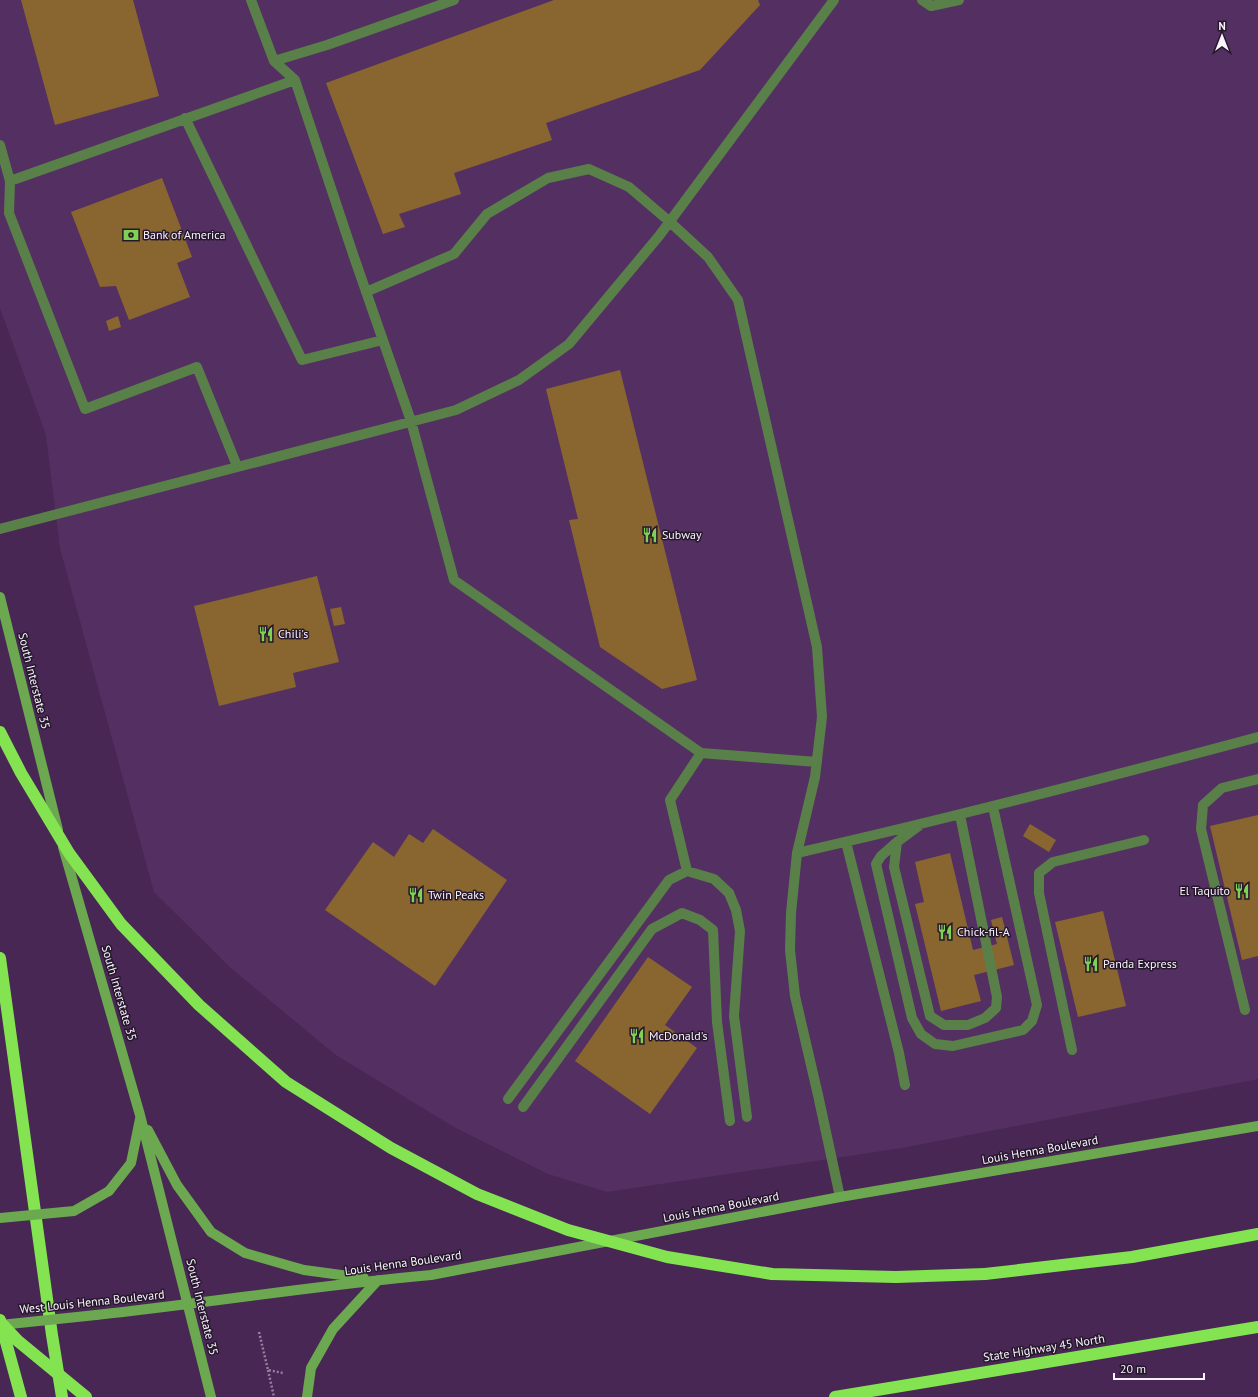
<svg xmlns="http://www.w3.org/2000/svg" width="1258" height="1397" viewBox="0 0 1258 1397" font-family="'PT Sans',sans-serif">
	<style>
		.built { fill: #543062 }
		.building { fill: #89662f }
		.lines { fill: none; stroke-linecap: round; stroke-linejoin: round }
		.path { stroke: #96809e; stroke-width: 2.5; stroke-dasharray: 2 2; stroke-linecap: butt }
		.lane { stroke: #5a8049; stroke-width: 10 }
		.secondary { stroke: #6ca84f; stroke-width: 10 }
		.highway { stroke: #84e351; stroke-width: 12 }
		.secondary-bridge { stroke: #6ca84f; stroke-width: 10 }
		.highway-bridge { stroke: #84e351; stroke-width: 12 }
		.labels { text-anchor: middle; stroke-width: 3; stroke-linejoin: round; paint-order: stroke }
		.poi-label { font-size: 12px; fill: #faf2fd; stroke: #26182c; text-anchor: start }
		.street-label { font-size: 12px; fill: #faf2fd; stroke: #26182c }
	</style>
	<rect width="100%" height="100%" fill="#482754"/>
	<path class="built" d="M0 0H1258V1079L902 1148 607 1192 548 1174 454 1127 336 1055 232 969 154 892 60 548 46 435 0 308Z"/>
	<path class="building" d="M21 0H133L159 96 55 125Z
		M554 0H758L760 5 700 70 546 123 552 140 454 173 461 194 399 214 405 227 383 234 326 83Z
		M162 178 192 257 177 263 190 297 129 320 116 286 100 287 71 212Z
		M118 316 121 327 109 331 106 321Z
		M620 370 697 680 662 689 600 647 569 520 578 519 546 389Z
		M317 576 339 662 293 673 296 687 219 706 194 606Z
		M341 607 345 624 334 626 330 609Z
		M1258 815V956L1242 960 1210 826Z
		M1030 824 1056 840 1049 852 1023 836Z
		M433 829 507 880 435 986 325 910 373 842 394 857 409 834 423 843Z
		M950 853 973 950 997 944 991 920 1002 917 1014 965 974 975 981 1001 941 1011 915 904 924 902 915 862Z
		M1103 911 1126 1006 1078 1017 1055 922Z
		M648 957 692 987 665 1025 697 1048 650 1114 575 1061Z"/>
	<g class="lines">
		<path class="path" d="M259 1332 268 1370 283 1373
			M268 1370 274 1397"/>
		<path class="lane" d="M251 0 274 61 295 80 354 257 411 421 454 580 701 753 817 762
			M922 0 931 6 959 0
			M274 61 327 45 454 0
			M185 118 302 360 383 340
			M0 145 10 181 295 80
			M10 181 9 213 85 409 197 367 237 466
			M366 292 454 254 487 214 548 178 589 169 629 187 670 222 708 257 738 300 817 647 822 717 815 777 797 853 791 913 790 950 795 996 818 1095 840 1197
			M0 529 456 410 519 380 569 344 659 236 834 0
			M920 825 897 842 894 867 930 1016 944 1025H968L985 1018 996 1008 997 997 960 815
			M846 842 899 1053 905 1085
			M897 842 881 856 876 864 912 1018 921 1034 935 1044 953 1046 1023 1030 1032 1021 1037 1005 993 807
			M797 853C952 818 1105 778 1258 737
			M687 871 670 800 701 753
			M1245 1010 1201 829 1203 805 1222 788 1258 779
			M1072 1050 1039 893V873L1053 862 1144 840
			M508 1099 669 880 687 871 714 879 729 893 736 910 740 931 734 1016 747 1117
			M523 1107 652 929 682 913 700 920 713 930 717 1022 730 1121"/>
		<path class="secondary" d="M0 597 58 830
			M63 847 140 1115 211 1397
			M148 1130 177 1185 211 1232 245 1253 304 1270 364 1278
			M109 1191 131 1163 140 1119
			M96 1315C208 1303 319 1285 431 1275L840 1197 1258 1126
			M307 1397 311 1368 333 1329 378 1280"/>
		<path class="highway" d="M0 958 52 1335 62 1397
			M985 1274 1132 1257 1258 1234
			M0 1320 21 1397
			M835 1397 1258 1327"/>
		<path class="secondary-bridge" d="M0 1218 74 1211 109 1191
			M0 1325 96 1315"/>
		<path class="highway-bridge" d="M0 732 21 773 69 853 121 924 199 1005 286 1082 391 1148 477 1194 568 1230 667 1257 772 1274 896 1277 985 1274
			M0 1322 18 1341 86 1397"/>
	</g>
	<defs>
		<symbol id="bank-bare" viewBox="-9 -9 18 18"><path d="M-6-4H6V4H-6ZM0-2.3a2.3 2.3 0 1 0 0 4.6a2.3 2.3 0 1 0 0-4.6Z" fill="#7ed153" stroke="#26182c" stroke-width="2.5" paint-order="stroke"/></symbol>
		<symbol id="restaurant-bare" viewBox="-9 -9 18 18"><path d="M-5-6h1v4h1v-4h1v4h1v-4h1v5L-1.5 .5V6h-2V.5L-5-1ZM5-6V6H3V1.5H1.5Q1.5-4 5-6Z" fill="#7ed153" stroke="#26182c" stroke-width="2.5" paint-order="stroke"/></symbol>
	</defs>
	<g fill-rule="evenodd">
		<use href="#bank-bare" x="120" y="224" width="22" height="22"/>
		<use href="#restaurant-bare" x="639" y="524" width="22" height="22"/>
		<use href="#restaurant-bare" x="255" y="623" width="22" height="22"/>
		<use href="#restaurant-bare" x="1231" y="880" width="22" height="22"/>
		<use href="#restaurant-bare" x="405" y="884" width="22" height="22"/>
		<use href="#restaurant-bare" x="934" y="921" width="22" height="22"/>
		<use href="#restaurant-bare" x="1080" y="953" width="22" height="22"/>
		<use href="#restaurant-bare" x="626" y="1025" width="22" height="22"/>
	</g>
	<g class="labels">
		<g class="poi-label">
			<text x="143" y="239">Bank of America</text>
			<text x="662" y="539">Subway</text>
			<text x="278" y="638">Chili's</text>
			<text x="1230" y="895" text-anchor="end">El Taquito</text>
			<text x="428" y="899">Twin Peaks</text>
			<text x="957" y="936">Chick-fil-A</text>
			<text x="1103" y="968">Panda Express</text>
			<text x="649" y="1040">McDonald's</text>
		</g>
		<g class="street-label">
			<text transform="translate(34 681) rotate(76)" y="4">South Interstate 35</text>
			<text transform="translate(119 993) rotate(74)" y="4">South Interstate 35</text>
			<text transform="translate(1040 1150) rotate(-10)" y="4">Louis Henna Boulevard</text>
			<text transform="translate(721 1207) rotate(-11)" y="4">Louis Henna Boulevard</text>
			<text transform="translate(403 1263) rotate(-8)" y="4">Louis Henna Boulevard</text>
			<text transform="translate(92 1302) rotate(-6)" y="4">West Louis Henna Boulevard</text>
			<text transform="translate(202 1307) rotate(76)" y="4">South Interstate 35</text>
			<text transform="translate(1044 1348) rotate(-9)" y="4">State Highway 45 North</text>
		</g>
	</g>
	<g transform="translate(1222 36)" stroke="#26182c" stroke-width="3" paint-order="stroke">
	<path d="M0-3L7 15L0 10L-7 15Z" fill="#faf2fd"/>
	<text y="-6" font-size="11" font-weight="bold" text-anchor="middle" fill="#faf2fd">N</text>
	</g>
	<path d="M1114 1373v6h90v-6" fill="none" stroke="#faf2fd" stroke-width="2"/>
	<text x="1120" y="1373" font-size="12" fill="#faf2fd" stroke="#26182c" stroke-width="3" paint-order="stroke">20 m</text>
</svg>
